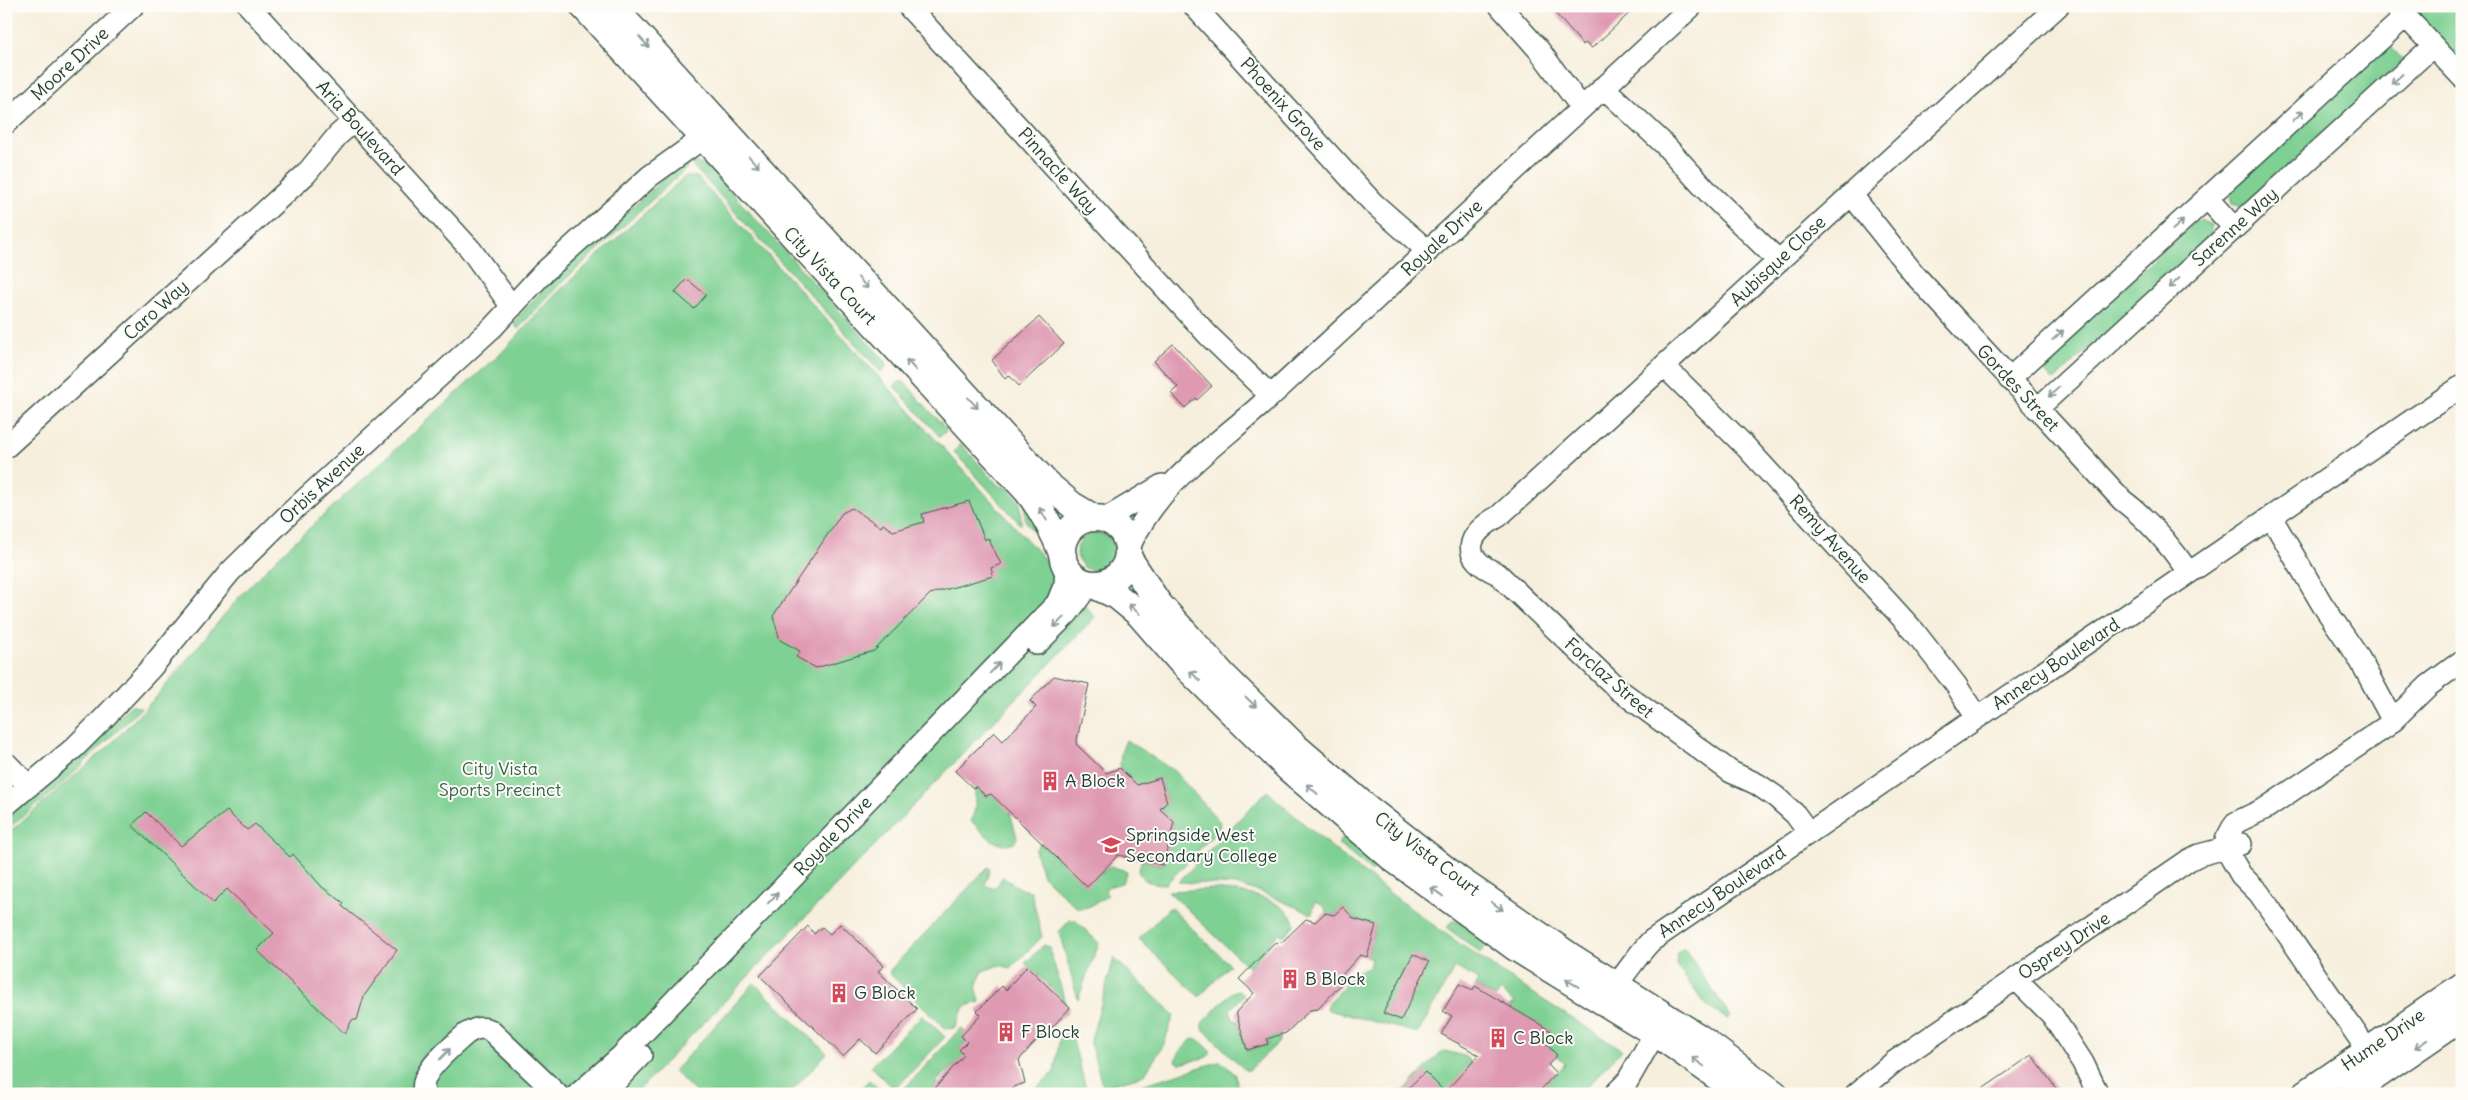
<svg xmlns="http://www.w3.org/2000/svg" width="2468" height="1100" viewBox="0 0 2468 1100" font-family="Delius,sans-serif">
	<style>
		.green { fill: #7ed093; stroke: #4e8664 }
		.building { fill: #df9ab2 }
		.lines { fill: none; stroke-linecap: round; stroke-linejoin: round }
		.minor-casing { stroke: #3f584d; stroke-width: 24 }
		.tertiary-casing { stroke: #3f584d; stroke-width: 29 }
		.minor { stroke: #fff; stroke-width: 21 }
		.tertiary { stroke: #fff; stroke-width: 26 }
		.oneway { stroke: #8f9e9a }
		.labels { text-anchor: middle; stroke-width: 4; stroke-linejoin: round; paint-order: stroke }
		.street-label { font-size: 18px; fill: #1f3d34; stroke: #fdfcf7 }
		.park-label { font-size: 18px; fill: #37624c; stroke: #fdfcf7 }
		.poi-label { font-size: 18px; fill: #1f3d34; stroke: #fdfcf7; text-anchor: start }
	</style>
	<rect width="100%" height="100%" fill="#fdfcf7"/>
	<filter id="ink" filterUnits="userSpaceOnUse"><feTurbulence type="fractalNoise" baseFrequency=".02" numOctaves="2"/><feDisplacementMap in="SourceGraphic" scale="10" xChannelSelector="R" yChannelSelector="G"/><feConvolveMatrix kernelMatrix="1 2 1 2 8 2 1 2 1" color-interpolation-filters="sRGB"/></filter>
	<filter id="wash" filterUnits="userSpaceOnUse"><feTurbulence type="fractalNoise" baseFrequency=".0096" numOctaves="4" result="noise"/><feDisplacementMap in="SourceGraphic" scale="20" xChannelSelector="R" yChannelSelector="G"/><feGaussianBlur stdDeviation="1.12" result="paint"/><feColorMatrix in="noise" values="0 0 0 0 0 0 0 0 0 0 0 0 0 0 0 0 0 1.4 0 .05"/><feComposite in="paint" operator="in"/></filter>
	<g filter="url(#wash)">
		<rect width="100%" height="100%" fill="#f7efdd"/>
		<path class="green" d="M2409 6H2462V63Z
			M2389 45 2404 61 2244 206 2232 203 2230 196 2232 188Z
			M693 161 709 168 886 362V367L881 372 692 165Z
			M681 163 688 167 557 287 518 329 513 323 549 283Z
			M684 177H697L1048 563 1047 547 1039 539 1044 534 1054 557 1057 573 1095 617 635 1094H6V835L109 746 157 696 239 597 278 557 505 349 558 292Z
			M2200 220 2211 225V237L2053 381 2038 365 2196 221Z
			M899 382H904L947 430 940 437 894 386Z
			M961 444 998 485 1008 488 1020 502 1021 525 954 452Z
			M1025 500 1042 530 1036 535 1025 520Z
			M1077 552a19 19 0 1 1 38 0a19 19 0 1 1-38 0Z
			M131 705 141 708 63 783 6 830V819L90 747Z
			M1126 740 1174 771 1220 822 1219 829 1166 884C1154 884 1143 883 1138 871L1142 860 1163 865 1174 822 1160 809 1167 801 1160 778 1138 785 1120 768 1121 753Z
			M975 787 986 796 991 794 1000 803 1006 797 1017 838 1014 843C997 851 982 831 971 821L975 809Z
			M1267 791C1376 891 1497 972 1622 1050L1579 1094H1537L1565 1064 1544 1042 1551 1031 1509 1007 1515 1003 1501 991 1496 997 1475 986 1478 980 1455 967 1418 1033 1328 1010 1327 1005 1356 972 1369 968 1371 958 1367 957 1376 925 1354 919 1343 907 1334 915 1328 914 1324 906 1315 902 1312 914 1260 892 1236 885 1178 882Z
			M1344 837C1349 840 1351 838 1356 840 1368 843 1373 856 1377 865L1372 872 1338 844Z
			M1041 843 1051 853 1054 851 1086 886 1109 866 1127 871 1122 883 1107 887 1105 892 1108 895C1099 901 1088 910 1077 908L1043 876 1035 850Z
			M988 867 990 869 985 884C993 892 998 886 1002 877L1021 889 1031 891 1042 937 1011 968 999 965 983 971 976 986 980 1002 966 1006C959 1013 960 1021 954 1028L946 1029 890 974V970Z
			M1216 889C1242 893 1285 896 1295 924L1284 936 1279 933 1249 968 1168 891Z
			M1170 907 1230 965 1199 997 1139 939Z
			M1070 920H1075L1099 943 1078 999 1059 932Z
			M1452 921 1465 922 1484 935 1486 946 1481 953 1447 928Z
			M1044 945 1049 947 1068 1012 1063 1016 1053 1006 1062 998 1025 963Z
			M1684 948 1731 1017 1727 1019 1708 1007 1689 983 1676 965 1677 953Z
			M1114 958 1174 1015 1163 1046 1144 1075 1106 1086 1102 1083 1090 1043Z
			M754 983 827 1053 789 1094H697L674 1071Z
			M1239 990 1244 995 1230 1010 1234 1021 1237 1020 1247 1051 1269 1044 1268 1039 1281 1035 1278 1043 1249 1070H1245L1202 1028V1023L1232 992Z
			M922 1015 945 1037 899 1085 891 1086 871 1066Z
			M961 1028 965 1032 961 1036 966 1041 959 1049 966 1056 938 1080 932 1094H903L904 1089Z
			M1071 1033 1086 1089 1070 1094H1030L1054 1072 1060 1037Z
			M1192 1039 1199 1040 1210 1050V1054L1207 1057 1180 1064 1176 1061 1179 1053Z
			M1445 1051 1464 1056 1472 1063 1461 1094H1401L1440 1053Z
			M1218 1062H1222L1236 1075 1237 1085 1228 1094H1111Z
			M869 1080 884 1094H856Z"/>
		<g id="blocks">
			<path class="building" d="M1549 6H1637L1592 48 1585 43 1583 45Z
				M687 279 706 295 694 309 675 292Z
				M1039 317 1064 344 1019 386 1009 375 1005 379 992 360Z
				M1173 344 1212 386 1197 400 1196 398 1185 408 1171 393 1178 387 1154 361Z
				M969 501 985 540 988 538 1001 564 991 568 993 576 930 594 874 651 856 656 816 668 796 657 800 651 780 640 773 616 842 513 852 508 881 527 883 524 893 531 924 522 922 514Z
				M1054 676 1089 684 1076 744 1106 773 1120 768 1137 785 1160 778 1167 802 1160 809 1174 822 1163 865 1118 855 1087 887 991 794 986 796 976 787 973 788 955 771 994 732 1003 741 1036 707 1030 701Z
				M227 811 247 830 255 824 290 857 293 854 322 887 344 903 342 906 397 950 364 996 357 1020H352L345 1034 257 950 274 933 227 889 213 903 132 825 146 812 181 846Z
				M1343 907 1354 919 1376 925 1367 957 1360 955 1339 978 1343 982 1318 1009 1310 1010 1286 1033 1267 1039 1268 1044 1247 1050 1236 1012 1254 993 1239 979 1274 943 1282 942 1306 919 1315 922 1325 913 1334 915Z
				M840 924 884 966 878 971 917 1009 875 1053 860 1039 843 1056 760 976 808 926 814 934 822 927 830 934Z
				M1413 954 1429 962 1401 1020 1383 1013Z
				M1027 966 1070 1008 1042 1038 1040 1036 1019 1060 1025 1083 1013 1087 1015 1094H930L964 1055 959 1050 967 1042 961 1036 981 1015 977 1011 1002 986 1006 990Z
				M1459 984 1473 990 1475 986 1551 1031 1544 1042 1557 1055 1548 1065 1556 1073 1537 1094H1402L1425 1072 1445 1092 1479 1055 1441 1034 1452 1016 1443 1011Z
				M2032 1055 2060 1094H1975Z"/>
		</g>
	</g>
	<g filter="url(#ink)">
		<use href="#blocks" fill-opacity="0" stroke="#3f584d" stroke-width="1"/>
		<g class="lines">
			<defs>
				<path id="minor" d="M249 6 471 250 512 307
					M908 6 1208 335 1271 396
					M1194 6 1373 203 1428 251
					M1500 6 1539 50 1581 107
					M2396 6 2462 77
					M1603 87 1663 143 1709 193 1779 261
					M6 123 133 6
					M1851 194 1914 274 2122 500C2149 520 2170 545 2189 573
					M2208 199 2234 228
					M1664 366 1746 447 1914 631 1956 685 1977 718
					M2009 379 2405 17
					M2037 409 2433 46
					M6 447 306 174 338 135 354 121
					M2271 517 2322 604 2359 658 2393 721
					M1105 519 1162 485
					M1129 547C1160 482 1209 451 1261 405L1692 6
					M1037 644 1068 613 1089 584
					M6 763 29 786
					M6 805 74 748 104 718 151 668 230 572 291 512 493 327 543 273 650 176 703 138
					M1809 833 1795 814 1776 797 1757 784 1731 772 1619 690 1498 574C1458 557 1467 534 1499 516L2058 6
					M2016 979 2052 1015 2083 1063 2098 1094
					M1605 996C1624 980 1634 958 1651 941L2462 386
					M2368 1051 2259 893 2241 875 2227 851 2226 840 2235 823 2266 808 2387 726 2428 686 2462 661
					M425 1094C415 1075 453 1046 466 1034 474 1029 481 1026 490 1030L557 1094
					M578 1094 621 1056 1057 603 1065 584 1066 566
					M604 1094 641 1055
					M1615 1094 1627 1082 1655 1033
					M1856 1094 1894 1062 2189 860 2199 855 2241 844"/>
				<path id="tertiary" d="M583 6 1027 491C1043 511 1054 532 1063 556
					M612 6 1046 483 1072 505 1094 518
					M1062 551a33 33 0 1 1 66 0a33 33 0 1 1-66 0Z
					M1128 557 1158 603 1223 675 1296 747 1366 807 1458 879 1570 956 1700 1038 1775 1094
					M1091 584 1117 596 1139 614 1180 661 1289 769 1392 858 1516 948 1667 1041 1741 1094
					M2305 1094 2462 986
					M2350 1094 2462 1017"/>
			</defs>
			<use href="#minor" class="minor-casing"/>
			<use href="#tertiary" class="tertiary-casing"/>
			<use href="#minor" class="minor"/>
			<use href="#tertiary" class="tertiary"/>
		</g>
		<defs><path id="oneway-shaft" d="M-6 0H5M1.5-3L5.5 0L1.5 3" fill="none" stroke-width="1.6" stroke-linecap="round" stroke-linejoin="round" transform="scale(1.25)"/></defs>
		<g class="oneway">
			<use href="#oneway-shaft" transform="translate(644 42) rotate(48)"/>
			<use href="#oneway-shaft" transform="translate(2397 79) rotate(138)"/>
			<use href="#oneway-shaft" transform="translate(2298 116) rotate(-43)"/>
			<use href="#oneway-shaft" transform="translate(754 162) rotate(48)"/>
			<use href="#oneway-shaft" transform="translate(2178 225) rotate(-42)"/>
			<use href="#oneway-shaft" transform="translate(863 283) rotate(48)"/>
			<use href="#oneway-shaft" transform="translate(2174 283) rotate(138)"/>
			<use href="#oneway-shaft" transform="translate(2058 335) rotate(-42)"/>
			<use href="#oneway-shaft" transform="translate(911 365) rotate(-133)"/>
			<use href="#oneway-shaft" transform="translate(2054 392) rotate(137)"/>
			<use href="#oneway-shaft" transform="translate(973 403) rotate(48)"/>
			<use href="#oneway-shaft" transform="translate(1043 514) rotate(-120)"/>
			<use href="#oneway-shaft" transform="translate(1134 609) rotate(-139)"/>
			<use href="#oneway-shaft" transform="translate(1059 622) rotate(134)"/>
			<use href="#oneway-shaft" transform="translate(995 668) rotate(-46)"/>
			<use href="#oneway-shaft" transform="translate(1195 676) rotate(-135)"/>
			<use href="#oneway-shaft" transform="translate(1251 702) rotate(44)"/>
			<use href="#oneway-shaft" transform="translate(1312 789) rotate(-139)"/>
			<use href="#oneway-shaft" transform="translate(1437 892) rotate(-144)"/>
			<use href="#oneway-shaft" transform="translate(773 898) rotate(-46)"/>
			<use href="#oneway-shaft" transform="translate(1497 906) rotate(35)"/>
			<use href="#oneway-shaft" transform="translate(1572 983) rotate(-149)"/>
			<use href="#oneway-shaft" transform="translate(2421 1044) rotate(146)"/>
			<use href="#oneway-shaft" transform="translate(445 1054) rotate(-46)"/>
			<use href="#oneway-shaft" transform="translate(1698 1062) rotate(-145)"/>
		</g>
	</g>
	<defs>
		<symbol id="building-bare" viewBox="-9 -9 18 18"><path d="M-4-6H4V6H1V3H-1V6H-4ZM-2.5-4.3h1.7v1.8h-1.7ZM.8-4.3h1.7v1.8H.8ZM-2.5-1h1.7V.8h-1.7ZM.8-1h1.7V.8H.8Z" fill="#d1495b" stroke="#fdfcf7" stroke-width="2.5" paint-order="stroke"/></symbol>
		<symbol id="school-bare" viewBox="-9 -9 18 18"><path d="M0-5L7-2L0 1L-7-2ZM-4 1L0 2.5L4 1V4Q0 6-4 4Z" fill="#d1495b" stroke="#fdfcf7" stroke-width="2.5" paint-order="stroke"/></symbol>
	</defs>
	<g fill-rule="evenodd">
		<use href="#building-bare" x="1036" y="767" width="28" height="28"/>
		<use href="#school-bare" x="1097" y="831" width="28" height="28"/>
		<use href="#building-bare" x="1276" y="965" width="28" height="28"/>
		<use href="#building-bare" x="825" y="979" width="28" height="28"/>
		<use href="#building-bare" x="992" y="1018" width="28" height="28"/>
		<use href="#building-bare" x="1484" y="1024" width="28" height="28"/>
	</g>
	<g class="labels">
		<g class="street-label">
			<text transform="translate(70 64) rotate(-43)" y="6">Moore Drive</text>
			<text transform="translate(1283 104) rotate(48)" y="6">Phoenix Grove</text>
			<text transform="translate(360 128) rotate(48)" y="6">Aria Boulevard</text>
			<text transform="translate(1058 171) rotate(48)" y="6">Pinnacle Way</text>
			<text transform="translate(2235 227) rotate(-42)" y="6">Sarenne Way</text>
			<text transform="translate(1442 238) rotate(-43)" y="6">Royale Drive</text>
			<text transform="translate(1778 261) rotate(-43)" y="6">Aubisque Close</text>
			<text transform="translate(830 276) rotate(47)" y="6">City Vista Court</text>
			<text transform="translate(156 310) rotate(-42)" y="6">Caro Way</text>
			<text transform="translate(2018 388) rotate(47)" y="6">Gordes Street</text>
			<text transform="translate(322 484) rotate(-43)" y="6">Orbis Avenue</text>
			<text transform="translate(1830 539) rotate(48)" y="6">Remy Avenue</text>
			<text transform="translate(2056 664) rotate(-34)" y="6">Annecy Boulevard</text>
			<text transform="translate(1609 678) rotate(41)" y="6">Forclaz Street</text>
			<text transform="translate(833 836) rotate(-46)" y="6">Royale Drive</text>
			<text transform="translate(1427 854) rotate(37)" y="6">City Vista Court</text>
			<text transform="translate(1722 892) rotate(-34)" y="6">Annecy Boulevard</text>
			<text transform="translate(2064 946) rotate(-34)" y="6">Osprey Drive</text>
			<text transform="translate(2383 1040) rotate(-34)" y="6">Hume Drive</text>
		</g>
		<g class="park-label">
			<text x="500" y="775">City Vista<tspan x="500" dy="21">Sports Precinct</tspan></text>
		</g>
		<g class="poi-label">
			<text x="1065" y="787">A Block</text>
			<text x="1126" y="841">Springside West<tspan x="1126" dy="21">Secondary College</tspan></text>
			<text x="1305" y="985">B Block</text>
			<text x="854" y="999">G Block</text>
			<text x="1021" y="1038">F Block</text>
			<text x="1513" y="1044">C Block</text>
		</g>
	</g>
	<rect width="2468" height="1100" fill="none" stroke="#fdfcf7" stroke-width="25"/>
</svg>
